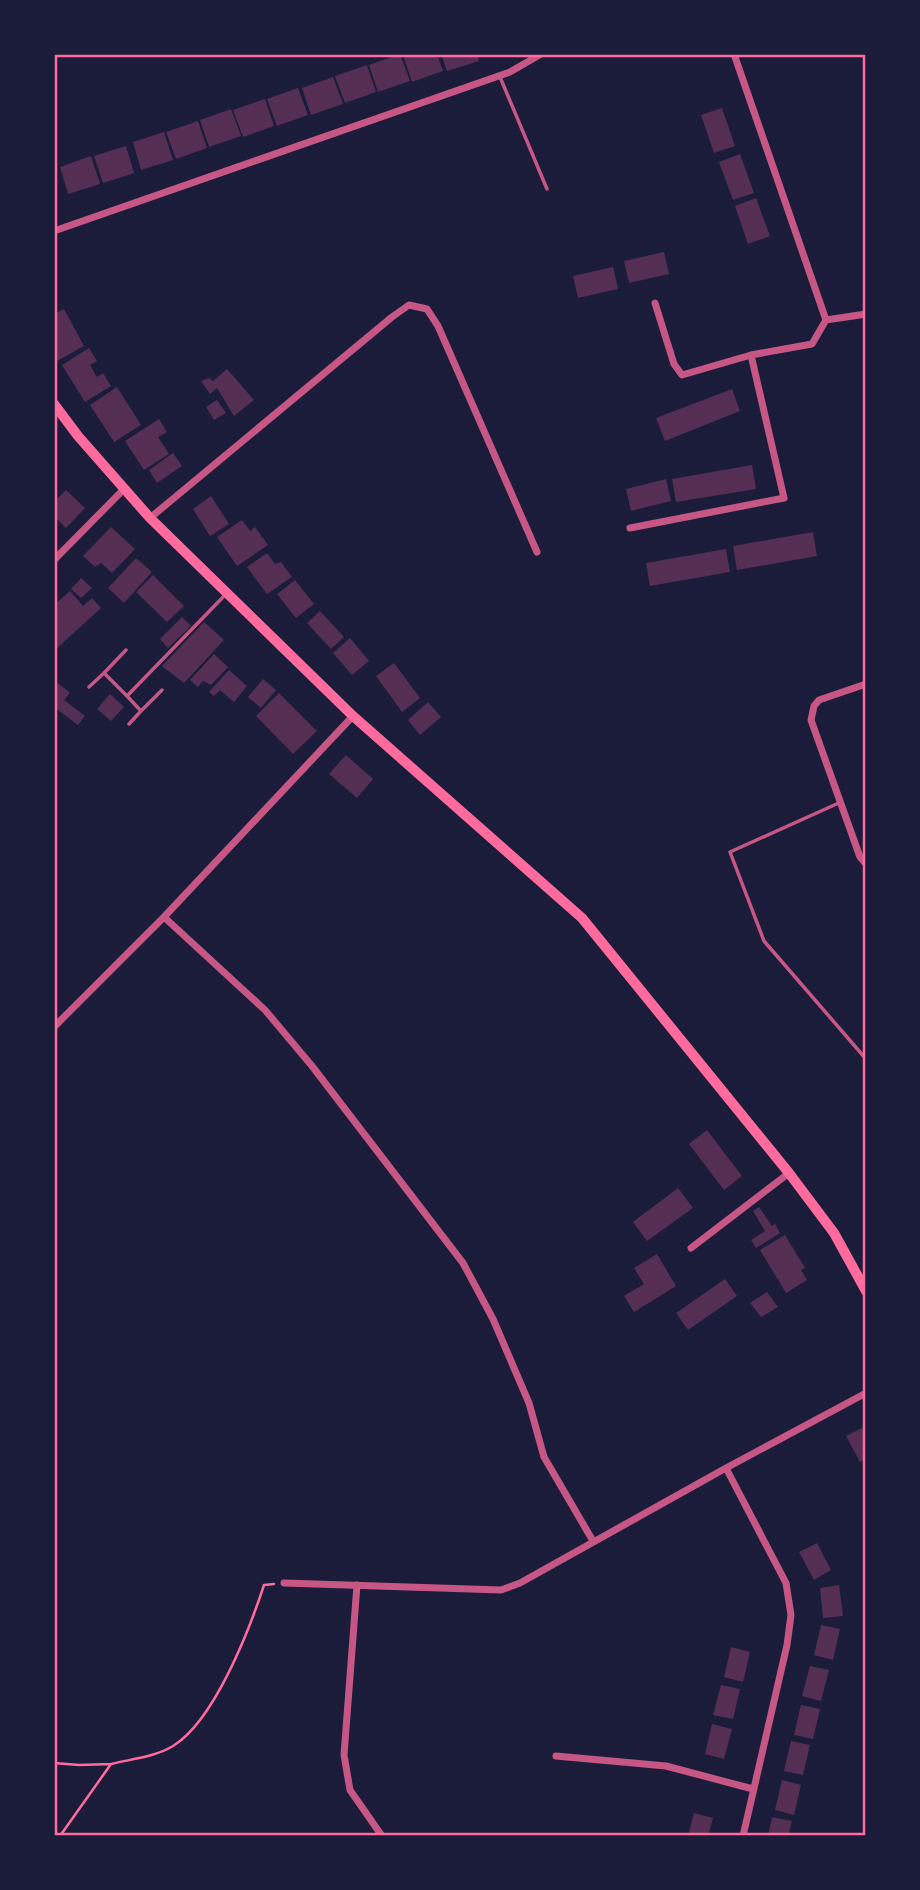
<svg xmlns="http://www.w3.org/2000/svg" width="920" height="1890" viewBox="0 0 920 1890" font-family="Cabin,sans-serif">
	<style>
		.building { fill: #542f53 }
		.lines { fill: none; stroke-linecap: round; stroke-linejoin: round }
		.path { stroke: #ff6b9d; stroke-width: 2.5 }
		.service { stroke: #c65784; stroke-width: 3.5 }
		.minor { stroke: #c65784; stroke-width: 7 }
		.secondary { stroke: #ff6b9d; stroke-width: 10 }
		.neatline { fill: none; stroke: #ff6b9d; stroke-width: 2.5 }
	</style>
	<rect width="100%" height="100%" fill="#1b1b3a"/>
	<path class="building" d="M400 54 410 81 378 92 369 65Z
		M405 54H437L443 71 412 82 403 55Z
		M441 54H477L479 61 447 71Z
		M367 65 376 92 345 103 335 76Z
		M333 77 343 104 311 115 302 88Z
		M298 88 308 115 277 126 267 99Z
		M265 99 274 126 243 137 233 110Z
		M722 108 735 146 714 153 701 115Z
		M231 109 241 136 209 147 200 120Z
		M198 121 207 148 176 159 166 132Z
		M164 132 173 160 141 170 133 142Z
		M126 146 134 173 103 183 94 156Z
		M740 154 754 193 733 200 719 162Z
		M91 156 100 184 68 194 60 167Z
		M756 198 770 236 748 244 735 206Z
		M664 252 669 274 629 283 624 261Z
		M613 267 618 289 578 298 573 276Z
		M64 309 84 346 57 361 54 356V314Z
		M89 348 97 361 90 365 97 377 103 373 111 386 85 402 62 365Z
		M227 369 254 400 234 416 217 388 210 394 201 381 209 378 213 381Z
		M117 387 141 425 114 442 90 405Z
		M732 389 740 411 665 441 656 418Z
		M217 400 226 413 214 420 206 407Z
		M159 419 167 432 158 437 169 454 144 470 125 441Z
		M173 453 182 466 157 483 149 470Z
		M752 465 756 489 676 502 672 479Z
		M666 479 671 501 631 511 626 489Z
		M66 490 85 508 66 528 54 516V502Z
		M211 496 229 524 210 536 193 509Z
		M242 520 250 531 255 527 268 545 237 566 217 537Z
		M111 527 135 549 112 573 101 563 95 567 83 556Z
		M813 532 817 556 737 570 733 546Z
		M726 549 730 572 650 586 646 563Z
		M267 553 275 564 281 562 292 577 267 594 247 567Z
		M136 558 152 572 124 603 108 588Z
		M153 575 184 606 167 622 136 592Z
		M81 578 92 588 81 598 71 589Z
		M295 580 314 604 296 618 277 594Z
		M70 591 83 606 92 598 101 608 54 651V605Z
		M320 611 344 637 331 649 307 623Z
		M182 617 191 626 168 648 160 639Z
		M204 622 224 640 184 683 162 666Z
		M350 638 369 661 352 675 333 653Z
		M214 654 228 667 211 685 203 681 198 687 190 680Z
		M394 663 420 698 402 712 376 676Z
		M229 670 247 686 234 702 220 690 214 696 209 692Z
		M263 679 276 690 261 708 248 697Z
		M58 683 70 693 64 700 85 716 78 725 54 707V688Z
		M279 693 317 731 293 754 256 716Z
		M110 694 124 707 111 721 97 709Z
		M428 702 441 717 420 735 408 720Z
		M346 755 373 779 357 798 329 774Z
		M707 1130 742 1176 724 1190 689 1144Z
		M678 1188 693 1208 647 1241 633 1222Z
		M759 1207 772 1226 775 1224 780 1233 756 1248 751 1240 765 1231 753 1211Z
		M785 1235 805 1268 801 1270 807 1280 786 1293 760 1250Z
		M657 1254 676 1286 634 1312 624 1296 644 1284 634 1268Z
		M725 1279 737 1296 688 1330 676 1313Z
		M767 1292 778 1307 761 1317 750 1303Z
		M862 1428 866 1435V1459L860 1462 846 1436Z
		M817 1543 831 1570 814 1580 799 1552Z
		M839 1585 843 1616 823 1618 820 1588Z
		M821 1625 840 1629 833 1660 814 1655Z
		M731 1647 750 1652 743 1682 724 1677Z
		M810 1666 829 1670 821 1701 802 1696Z
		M721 1685 740 1689 733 1719 713 1715Z
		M801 1705 820 1709 813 1739 794 1735Z
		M712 1724 732 1729 724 1759 705 1754Z
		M791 1741 810 1745 803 1775 784 1771Z
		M782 1780 801 1785 794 1815 775 1810Z
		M694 1813 713 1818 708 1836H688Z
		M772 1817 792 1821 788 1836H768Z"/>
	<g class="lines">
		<path class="path" d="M54 1763 79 1765 111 1764
			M60 1836 111 1764C131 1759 155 1757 173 1746 214 1721 249 1631 264 1585L274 1584"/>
		<path class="service" d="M500 77 547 189
			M126 650 104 673 127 696 226 594
			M89 687 104 673
			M127 696 141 711 162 690
			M129 724 141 711
			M841 802 730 852 764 941 866 1059"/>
		<path class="minor" d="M734 54 826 320
			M54 231 510 72 541 54
			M655 303 674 364 682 375 751 355 812 344 826 320
			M826 320 866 314
			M150 518 392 317 409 305 427 309 438 326 537 552
			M630 528 784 498 751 355
			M54 560 124 489
			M866 684 819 700 814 706 811 720 860 857 866 864
			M164 917 265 1010 312 1066 463 1263 493 1319 529 1403 544 1457 593 1541
			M54 1027 164 917 353 716
			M691 1248 789 1173
			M726 1468 786 1583 791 1615 787 1645 743 1836
			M284 1583 501 1590 520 1583 726 1468 866 1393
			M357 1585 344 1755 350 1790 382 1836
			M556 1756 666 1766 753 1789"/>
		<path class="secondary" d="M54 404 78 436 150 518 353 716 582 918 789 1173 834 1233 866 1291"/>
	</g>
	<rect width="920" height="1890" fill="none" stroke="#1b1b3a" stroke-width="112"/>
	<rect x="56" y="56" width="808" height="1778" class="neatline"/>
</svg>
